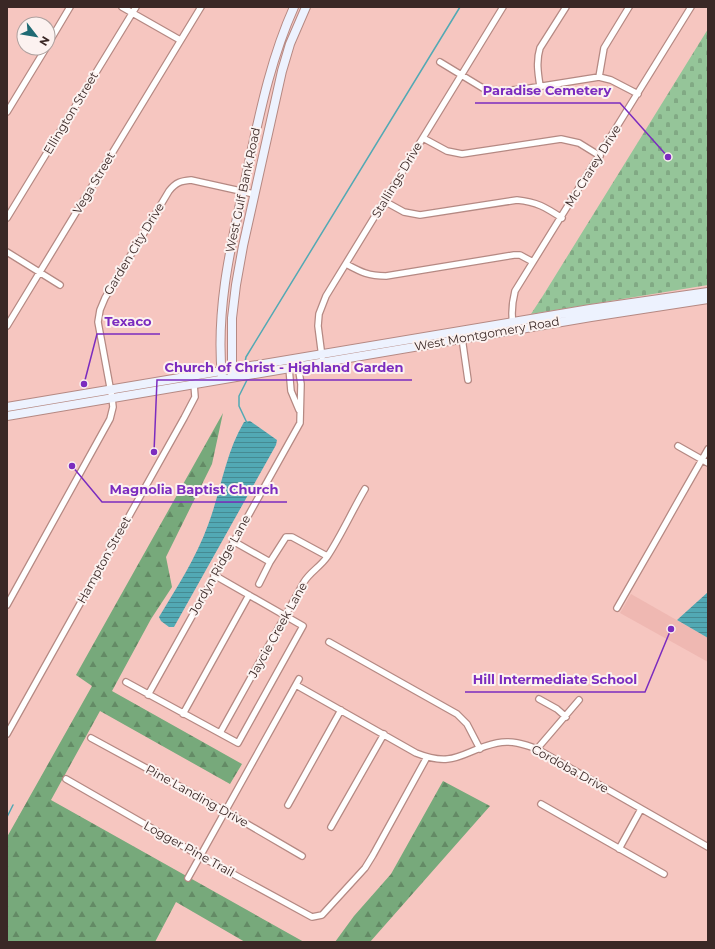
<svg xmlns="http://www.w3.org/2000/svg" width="715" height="949" viewBox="0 0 715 949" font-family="Montserrat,sans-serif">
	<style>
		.built { fill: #efb8b2 }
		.forest { fill: url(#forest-firs) }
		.cemetery { fill: url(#cemetery-stones) }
		.water { fill: url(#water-rules) }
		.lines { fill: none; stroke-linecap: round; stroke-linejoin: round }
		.stream { stroke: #52a9b4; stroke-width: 1.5 }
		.street-casing { stroke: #b58983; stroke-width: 8 }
		.secondary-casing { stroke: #b58983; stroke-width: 10 }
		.street { stroke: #fff; stroke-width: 5.5 }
		.secondary { stroke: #edf2fe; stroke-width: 8 }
		.labels { text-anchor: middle; stroke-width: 4; stroke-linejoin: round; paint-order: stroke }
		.street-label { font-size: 12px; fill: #3a2826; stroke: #fcf2f0 }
		.leader { fill: none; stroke: #7b2cbf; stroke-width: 1.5 }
		.callout-dot { fill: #7b2cbf; stroke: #fcf2f0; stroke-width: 1.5 }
		.callout-label { font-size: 13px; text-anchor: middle; font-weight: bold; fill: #7b2cbf; stroke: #fcf2f0; stroke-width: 4; stroke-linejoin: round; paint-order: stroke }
	</style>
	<defs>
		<pattern id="forest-firs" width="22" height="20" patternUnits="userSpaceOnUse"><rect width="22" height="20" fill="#77a97b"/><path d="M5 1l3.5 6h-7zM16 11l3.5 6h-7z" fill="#638a65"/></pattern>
		<pattern id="cemetery-stones" width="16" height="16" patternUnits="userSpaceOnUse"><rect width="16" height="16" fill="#95c599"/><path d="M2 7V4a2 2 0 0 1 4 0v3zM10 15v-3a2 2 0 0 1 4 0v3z" fill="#81a984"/></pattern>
		<pattern id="water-rules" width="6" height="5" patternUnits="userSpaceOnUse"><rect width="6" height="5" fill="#52a9b4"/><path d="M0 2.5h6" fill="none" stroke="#458a92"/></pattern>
	</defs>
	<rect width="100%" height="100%" fill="#f6c6c0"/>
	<path class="built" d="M631 594 708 638V662L620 613Z"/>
	<path class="forest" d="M223 413 212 464 166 557 172 587 151 619 112 691 242 764 230 784 100 711 51 800 304 942H245L176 902 155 942H7V837L92 686 76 675Z
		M443 781 490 806 370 942H335L354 916 391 874Z"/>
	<path class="cemetery" d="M708 29V285L531 314 544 294Z"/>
	<path class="water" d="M250 421 277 440 276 445 174 627H169L161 621 159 617C177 587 196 558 208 525 221 491 225 454 244 422Z
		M708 592V638L677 620Z"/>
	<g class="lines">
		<path class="stream" d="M245 362 246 357 460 7
			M247 423 239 406V396L247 380
			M7 817 13 805"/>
		<defs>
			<path id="street" d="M122 7 180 40
				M48 44 70 7
				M440 62 486 90 497 91 524 89 599 77 611 80 638 94
				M599 77 604 48 629 7
				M540 86C538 73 536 61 540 48L566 7
				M7 112 46 48
				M423 138 447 151 462 154 561 139 579 143 600 156
				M384 201 404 212 420 215 517 200C537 202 545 207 562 218
				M7 218 136 7
				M7 252 60 285
				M346 264C361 272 368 276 386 276L514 255H520L533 262
				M513 325C511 313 512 303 515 291L691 7
				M7 326 201 7
				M462 338 468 380
				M322 357 318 326 319 314 326 296 503 7
				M289 368 291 391 299 410
				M678 446 708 463
				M233 541 270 562
				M259 584 270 562 286 537H292L327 556
				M7 605 110 419 113 407 112 398 98 322 100 310 105 298 169 191C176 182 181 181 191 180L254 194
				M617 608 708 449
				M329 642 457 714 467 724 480 749
				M126 682 238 743 303 626 214 575
				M296 685 416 753C456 769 463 750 497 743 511 740 524 744 537 749L708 847
				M148 695 300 423 301 384 298 366
				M539 699 557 709 566 717
				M183 714 249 595
				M220 733 304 582C310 572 320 567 327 557 341 536 352 511 365 489
				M7 734 184 418 195 397 194 384
				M91 738 225 811 302 856
				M537 749 579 700
				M66 779 200 856 312 917 322 915 365 868 373 855 427 757
				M541 804 664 874
				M288 805 341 710
				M331 827 384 734
				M619 849 641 809
				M188 878 299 679"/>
			<path id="secondary" d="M232 375V318L236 285 243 246 282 71 290 44 306 7
				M222 377C215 305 233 237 248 167 260 112 271 58 294 7
				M7 407 590 309 708 292
				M7 416 591 317 708 299"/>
		</defs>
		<use href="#street" class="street-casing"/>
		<use href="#secondary" class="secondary-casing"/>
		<use href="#street" class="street"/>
		<use href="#secondary" class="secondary"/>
	</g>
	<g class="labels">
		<g class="street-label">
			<text transform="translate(71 113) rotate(-59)" y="4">Ellington Street</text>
			<text transform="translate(593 166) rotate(-58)" y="4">Mc Crarey Drive</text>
			<text transform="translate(397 180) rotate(-59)" y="4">Stallings Drive</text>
			<text transform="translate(94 183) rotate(-59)" y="4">Vega Street</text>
			<text transform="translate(243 190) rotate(-78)" y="4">West Gulf Bank Road</text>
			<text transform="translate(134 249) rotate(-59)" y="4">Garden City Drive</text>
			<text transform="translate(487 334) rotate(-10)" y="4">West Montgomery Road</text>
			<text transform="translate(104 560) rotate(-61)" y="4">Hampton Street</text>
			<text transform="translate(220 565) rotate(-61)" y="4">Jordyn Ridge Lane</text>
			<text transform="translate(278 630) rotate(-61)" y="4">Jaycie Creek Lane</text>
			<text transform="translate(570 769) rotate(29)" y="4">Cordoba Drive</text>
			<text transform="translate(197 796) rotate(29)" y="4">Pine Landing Drive</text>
			<text transform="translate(189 849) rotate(29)" y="4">Logger Pine Trail</text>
		</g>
	</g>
	<path class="leader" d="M668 157L620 103H475M84 384L97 334H160M154 452L157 380H412M72 466L102 502H287M671 629L645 692H465"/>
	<g class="callout-dot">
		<circle cx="668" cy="157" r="4"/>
		<circle cx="84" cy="384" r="4"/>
		<circle cx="154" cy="452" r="4"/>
		<circle cx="72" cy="466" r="4"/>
		<circle cx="671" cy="629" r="4"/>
	</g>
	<g class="callout-label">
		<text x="547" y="95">Paradise Cemetery</text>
		<text x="128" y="326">Texaco</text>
		<text x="284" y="372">Church of Christ - Highland Garden</text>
		<text x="194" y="494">Magnolia Baptist Church</text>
		<text x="555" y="684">Hill Intermediate School</text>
	</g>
	<rect width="715" height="949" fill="none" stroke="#3a2826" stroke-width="16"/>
	<g transform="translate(36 36) rotate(121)"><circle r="19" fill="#fcf2f0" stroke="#aea19f"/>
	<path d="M0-3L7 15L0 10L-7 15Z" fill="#1f6a73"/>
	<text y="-6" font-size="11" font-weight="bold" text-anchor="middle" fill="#3a2826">N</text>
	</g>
</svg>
